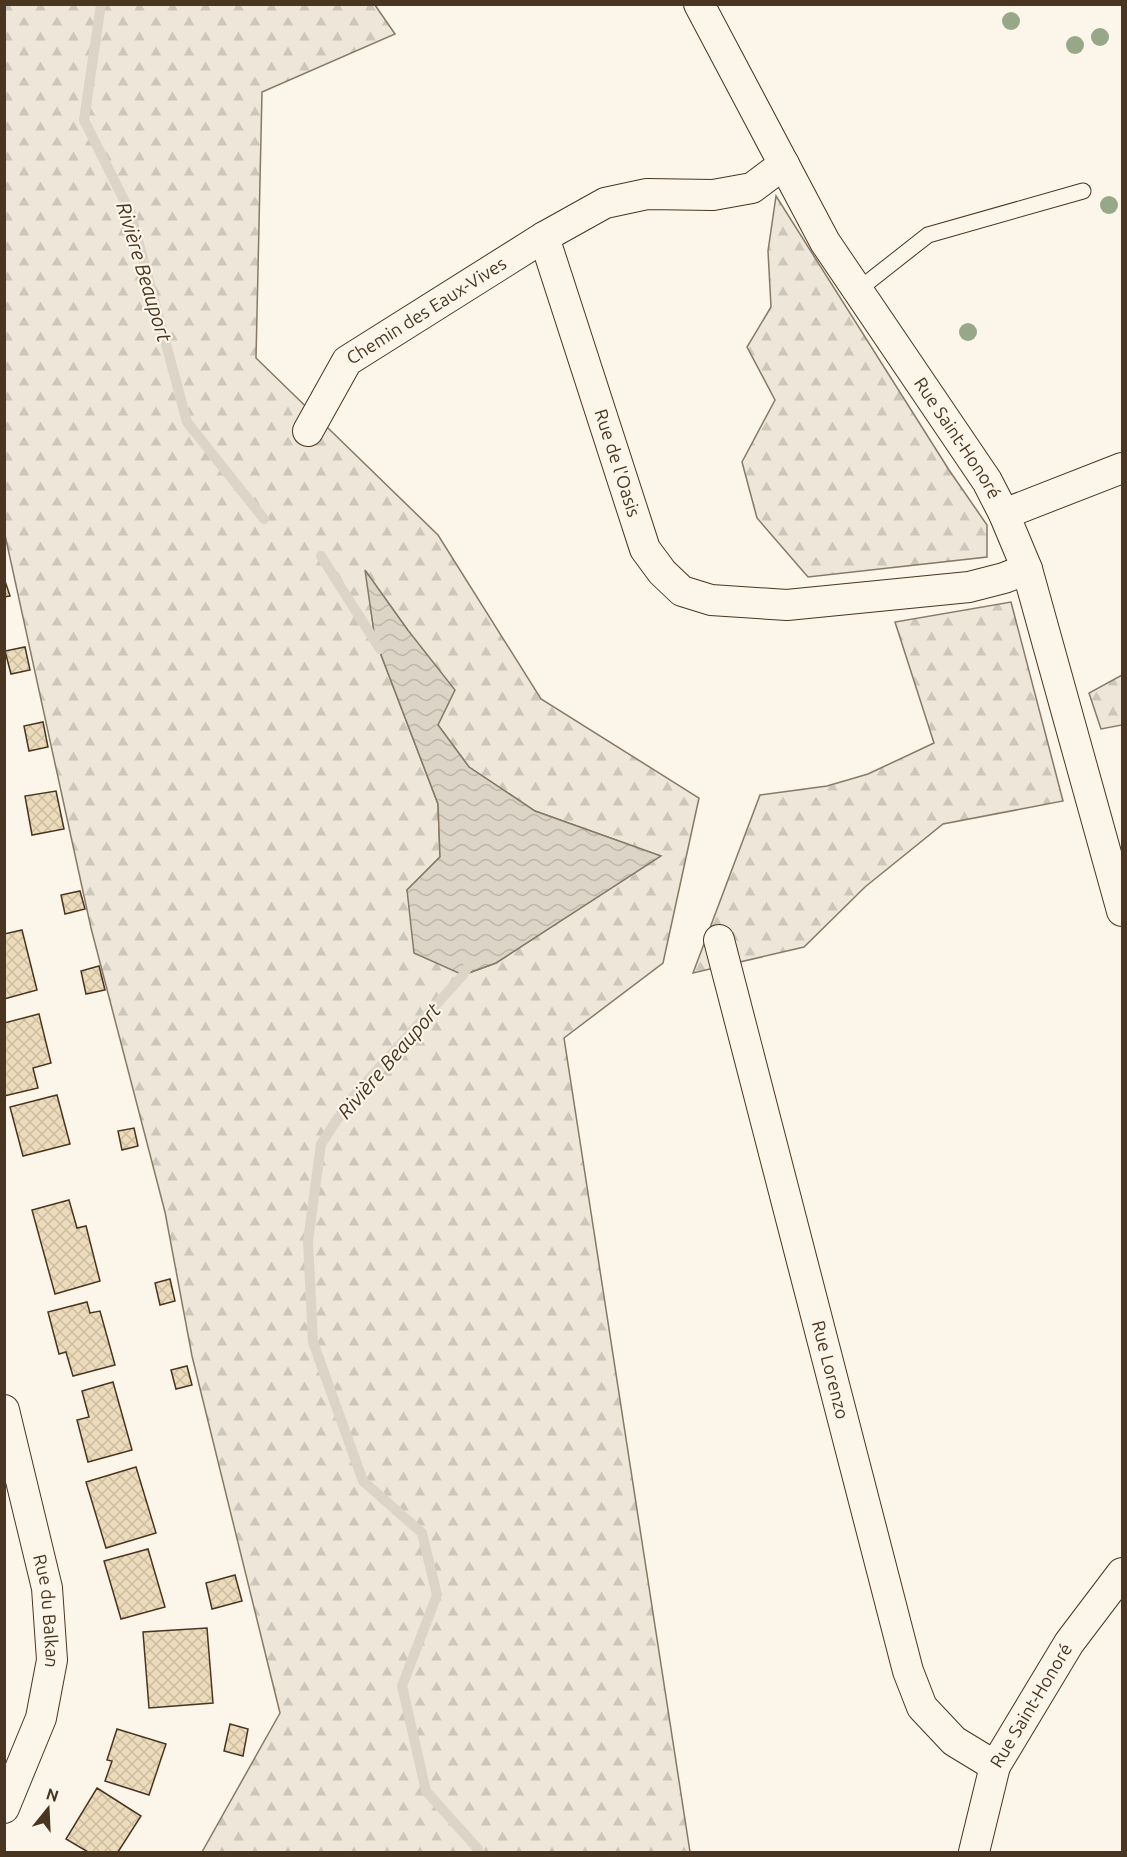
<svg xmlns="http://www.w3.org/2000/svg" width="1127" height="1857" viewBox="0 0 1127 1857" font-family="Ubuntu,sans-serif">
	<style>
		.forest { fill: url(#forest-firs); stroke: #887966; stroke-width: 1.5; fill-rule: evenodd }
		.water { fill: url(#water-waves); stroke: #887966; stroke-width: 1.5 }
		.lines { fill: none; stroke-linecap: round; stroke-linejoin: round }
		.stream { stroke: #dcd4c6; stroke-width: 10 }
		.building { fill: url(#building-cross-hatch); stroke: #4a3520; stroke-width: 1.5 }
		.service-casing { stroke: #4a3520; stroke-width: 17 }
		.minor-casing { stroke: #4a3520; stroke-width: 32 }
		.service { stroke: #fbf6e9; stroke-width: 15 }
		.minor { stroke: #fbf6e9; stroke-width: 30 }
		.tree { fill: #96a887 }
		.labels { text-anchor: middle; stroke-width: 4.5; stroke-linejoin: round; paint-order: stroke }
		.street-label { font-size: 18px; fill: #4a3520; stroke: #fbf6e9 }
		.water-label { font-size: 20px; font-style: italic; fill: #4a3520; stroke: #fbf6e9 }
	</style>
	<defs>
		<pattern id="forest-firs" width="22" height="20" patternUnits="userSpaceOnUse" patternTransform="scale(1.5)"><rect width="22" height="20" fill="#ede6d9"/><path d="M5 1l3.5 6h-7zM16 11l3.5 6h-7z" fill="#cdc6ba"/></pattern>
		<pattern id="water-waves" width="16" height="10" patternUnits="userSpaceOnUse" patternTransform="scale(1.5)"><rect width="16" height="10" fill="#dcd4c6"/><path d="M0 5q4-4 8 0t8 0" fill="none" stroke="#beb7aa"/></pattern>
		<pattern id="building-cross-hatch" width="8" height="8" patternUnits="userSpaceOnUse" patternTransform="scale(1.5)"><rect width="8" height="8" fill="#ecdcbc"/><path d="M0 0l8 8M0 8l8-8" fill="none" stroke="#ccbda1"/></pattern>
	</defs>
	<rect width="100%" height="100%" fill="#fbf6e9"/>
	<path class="forest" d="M4 5H375L395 34 262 92 256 358 438 535 541 699 699 798 663 963 564 1038 690 1852H202L280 1713 192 1356 165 1212 91 928 5 535ZM366 572 407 629 438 725 469 767 535 811 660 856 496 963 463 975 407 890 440 857 438 804 375 639Z
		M776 196 949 470 987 525V557L808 577 757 518 742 462 775 400 747 347 771 307 768 251Z
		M1011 602 1063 801 943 824 865 887 804 947 693 973 760 795 827 786 868 774 934 743 895 622Z
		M1122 675V725L1101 729 1089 693Z"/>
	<path class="water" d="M365 570 407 629 455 690 438 725 469 767 535 811 661 856 496 963 463 975 414 953 407 890 440 857 438 804 375 639Z"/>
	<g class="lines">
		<path class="stream" d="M101 4 84 120 131 214 187 422 264 519
			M321 556 380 649
			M469 965 463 975 350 1100 321 1144 308 1241 313 1342 363 1481 422 1533 437 1595 402 1686 426 1791 478 1849 477 1852"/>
	</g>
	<path class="building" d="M4 578 10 596 4 597Z
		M25 647 30 670 11 674 5 651Z
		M43 722 48 747 29 751 24 726Z
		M56 791 64 829 32 835 25 796Z
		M80 891 85 909 65 914 61 895Z
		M22 930 37 990 4 999V934Z
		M99 966 105 990 86 994 81 971Z
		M39 1014 51 1063 33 1068 38 1088 4 1096V1023Z
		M57 1095 70 1144 23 1156 10 1107Z
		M134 1128 138 1146 122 1150 118 1131Z
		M69 1200 77 1228 86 1226 100 1281 55 1294 32 1210Z
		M170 1279 175 1301 160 1305 155 1283Z
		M87 1302 90 1313 100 1311 115 1365 73 1376 66 1352 59 1354 48 1312Z
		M187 1366 192 1385 176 1389 171 1370Z
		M113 1382 132 1450 88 1462 77 1420 89 1417 82 1391Z
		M136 1467 156 1533 106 1548 86 1482Z
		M148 1549 165 1607 121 1619 104 1561Z
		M235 1575 242 1601 212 1609 206 1583Z
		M207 1628 213 1703 149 1708 143 1632Z
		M230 1724 248 1729 243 1756 224 1751Z
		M117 1729 166 1744 149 1795 105 1781 112 1761 107 1760Z
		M97 1788 141 1816 118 1852H88L66 1839Z"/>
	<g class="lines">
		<defs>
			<path id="service" d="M858 290 928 235 1083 191"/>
			<g id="minor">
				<path id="s1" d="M699 4 825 242 987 481 1004 514 1027 569 1122 911"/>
				<path id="s2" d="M784 164 752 188 713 195 647 194 605 203 544 237 645 549 662 572 682 591 711 600 787 605 969 587 1004 578 1027 569"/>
				<path id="s3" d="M308 431 347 361 544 237"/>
				<path d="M1004 514 1122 468"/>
				<path id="s4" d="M719 940 908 1671 922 1707 954 1741 995 1766"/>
				<path id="s5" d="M4 1410 47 1588 52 1660 41 1718 4 1808"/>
				<path id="s6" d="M974 1852 995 1766 1069 1643 1122 1573"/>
			</g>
		</defs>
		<use href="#service" class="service-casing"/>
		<use href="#minor" class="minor-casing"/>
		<use href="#service" class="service"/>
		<use href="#minor" class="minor"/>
	</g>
	<g class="tree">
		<circle cx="1011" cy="21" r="9"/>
		<circle cx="1100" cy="37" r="9"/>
		<circle cx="1075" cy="45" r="9"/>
		<circle cx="1109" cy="205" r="9"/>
		<circle cx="968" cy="332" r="9"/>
	</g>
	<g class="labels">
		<g class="street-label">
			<text dy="6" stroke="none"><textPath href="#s3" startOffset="174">Chemin des Eaux-Vives</textPath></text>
			<text dy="6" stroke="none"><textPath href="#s1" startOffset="506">Rue Saint-Honoré</textPath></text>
			<text dy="6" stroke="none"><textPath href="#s2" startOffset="496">Rue de l'Oasis</textPath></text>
			<text dy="6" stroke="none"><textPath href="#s4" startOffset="444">Rue Lorenzo</textPath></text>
			<text dy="6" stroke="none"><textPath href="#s5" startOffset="206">Rue du Balkan</textPath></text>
			<text dy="6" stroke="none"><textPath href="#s6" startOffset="159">Rue Saint-Honoré</textPath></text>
		</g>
		<g class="water-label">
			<text transform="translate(144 272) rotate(73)" y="7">Rivière Beauport</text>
			<text transform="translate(389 1061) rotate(-49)" y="7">Rivière Beauport</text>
		</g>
	</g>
	<rect width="1127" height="1857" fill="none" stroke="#4a3520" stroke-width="12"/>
	<g transform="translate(48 1809) rotate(18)" stroke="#fbf6e9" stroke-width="4.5" paint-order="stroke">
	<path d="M0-4.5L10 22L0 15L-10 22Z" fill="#4a3520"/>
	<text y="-9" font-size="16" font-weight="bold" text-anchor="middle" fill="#4a3520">N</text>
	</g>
</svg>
